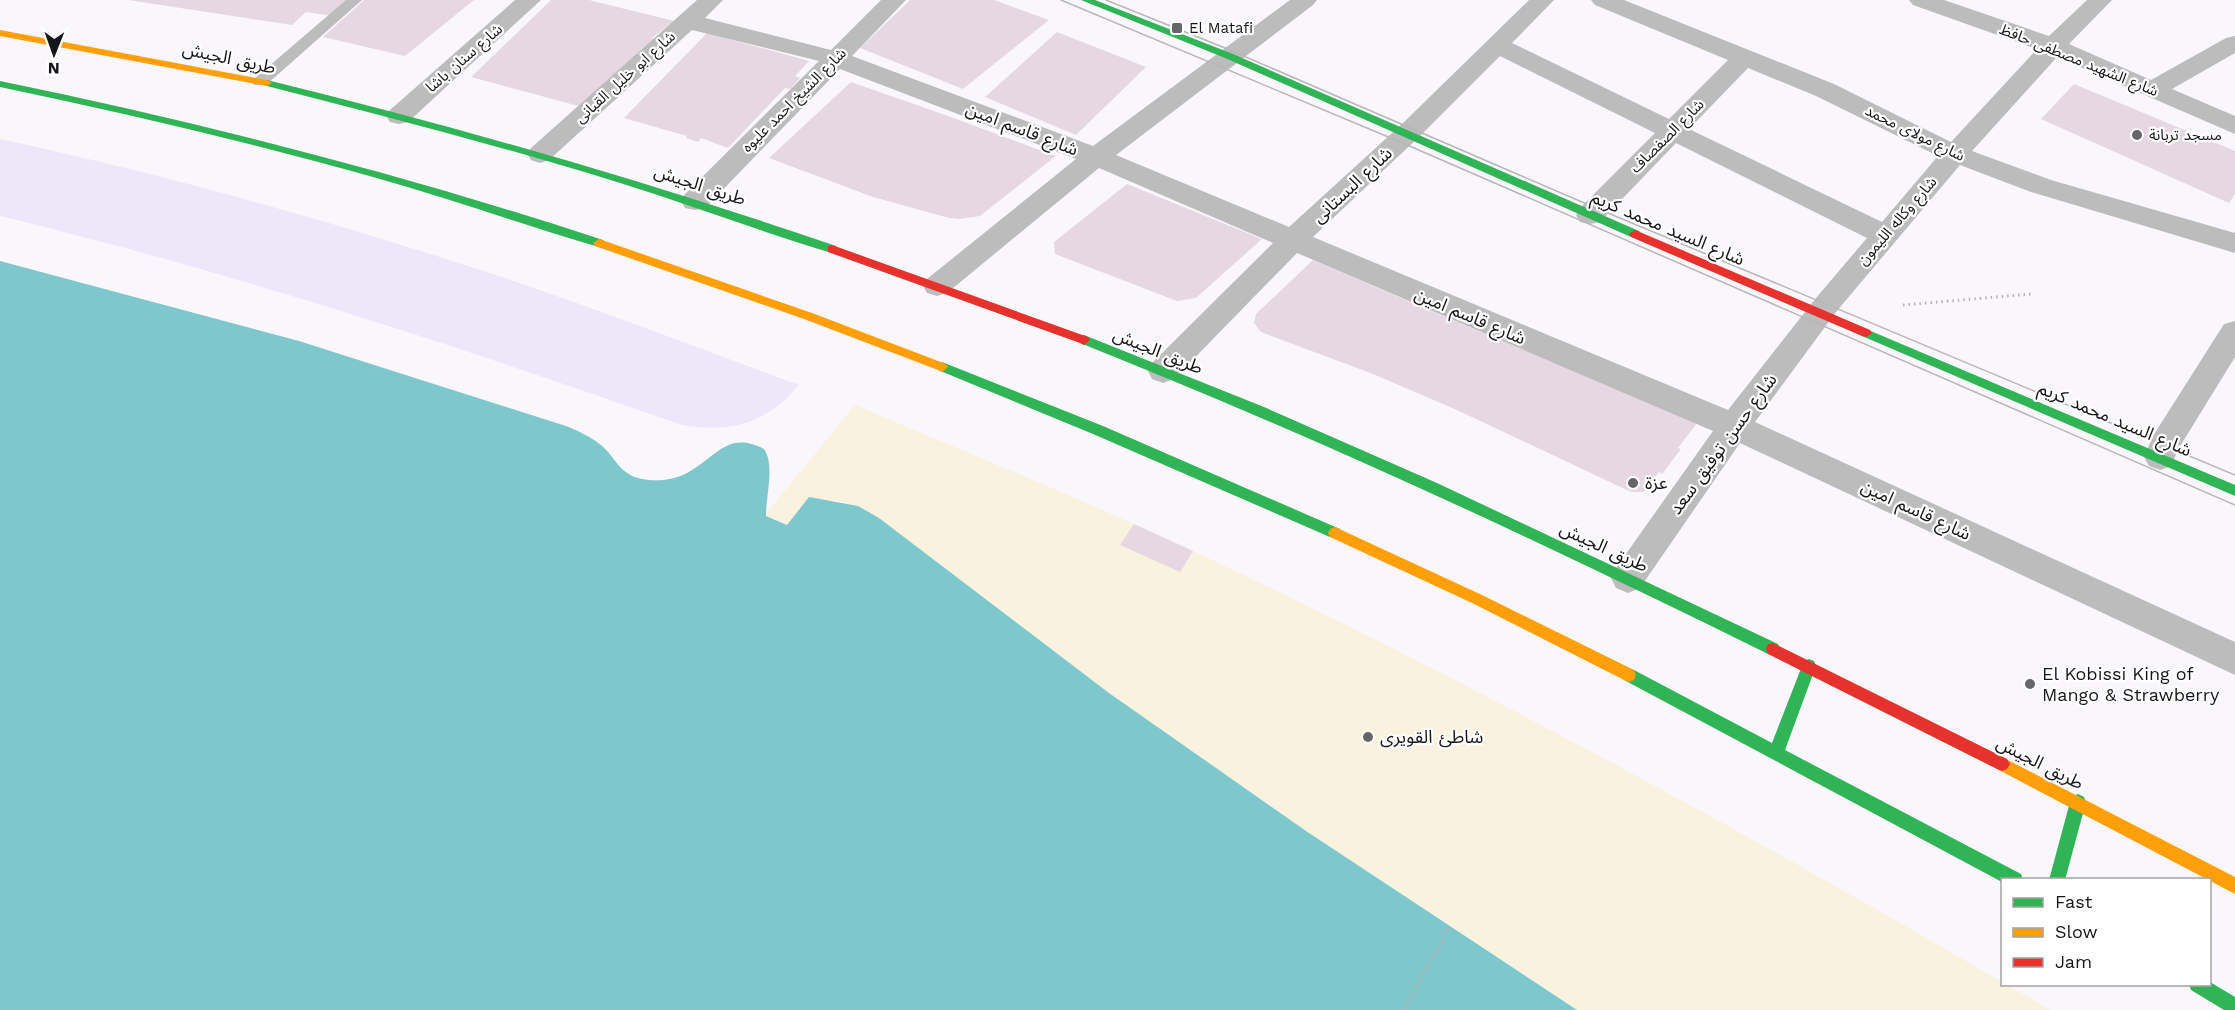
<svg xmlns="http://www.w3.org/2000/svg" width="2235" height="1010" viewBox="0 0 2235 1010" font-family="'Work Sans','Noto Sans Arabic',sans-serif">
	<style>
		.green { fill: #ede7fa }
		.sand { fill: #f8f2df }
		.water { fill: #7ec7cc }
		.building { fill: #e6d8e2 }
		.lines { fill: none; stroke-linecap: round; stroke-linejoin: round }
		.path-far1 { stroke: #b4b3b5; stroke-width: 3; stroke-dasharray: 1.5 4; stroke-linecap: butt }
		.path { stroke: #b4b3b5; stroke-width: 4.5; stroke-dasharray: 1.5 5; stroke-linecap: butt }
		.lane { fill: #bdbcbc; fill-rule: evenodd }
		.street { fill: #bdbcbc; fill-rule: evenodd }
		.fast { fill: #30b455; fill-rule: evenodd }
		.slow { fill: #ff9f0a; fill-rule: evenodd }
		.jam { fill: #e5322d; fill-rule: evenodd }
		.tram { stroke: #b7b6b6; stroke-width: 1.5 }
		.poi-dot { fill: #666569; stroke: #fff; stroke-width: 2 }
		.labels { text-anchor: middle; stroke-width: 4.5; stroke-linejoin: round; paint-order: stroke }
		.far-poi-label { font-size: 15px; fill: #17161a; stroke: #fff; text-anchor: start }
		.far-street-label { font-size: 15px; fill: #17161a; stroke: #fff }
		.street-label { font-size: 18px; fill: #17161a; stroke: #fff }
		.poi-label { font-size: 18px; fill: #17161a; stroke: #fff; text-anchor: start }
	</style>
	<rect width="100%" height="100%" fill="#f9f7fc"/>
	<path class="green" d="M0 139C143 170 284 208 424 252 551 291 675 339 799 385 766 424 731 433 682 425 457 346 232 272 0 216Z"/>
	<path class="sand" d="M855 405C968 453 1082 499 1193 551 1470 681 1738 828 2002 982V984L2007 985 2051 1010H1577L1306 831 1109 693 879 518 858 506 834 500 787 525 765 515Z"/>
	<path class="water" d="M0 261 299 341 569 427C580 432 591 437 601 445 616 458 620 475 642 479 656 482 674 480 687 473 716 458 727 430 764 449 775 465 766 495 766 516L787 525 809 497 858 506 879 518 1109 693 1306 831 1577 1010H0Z"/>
	<path class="building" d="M128 0H349L333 16 306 12 292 25Z
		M364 0H474L405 56 323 37Z
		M551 0H589L674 21 652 38 657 41 645 51 642 49 582 107 471 77Z
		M910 0H994L1049 20 963 89 860 48Z
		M1057 32 1146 67 1076 135 985 97Z
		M707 33 809 61 795 76 800 78 790 89 785 88 728 148 701 138 698 142 686 138 687 136 624 118Z
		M851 82 951 117 1056 156 980 216 959 219 949 218 873 197 769 158Z
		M2074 84 2235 151V194L2229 203 2041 119Z
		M1127 184 1262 239 1196 298 1177 301 1055 254 1054 242Z
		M1313 260 1436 313 1697 423 1678 448 1681 449 1662 474 1659 472 1643 492H1631L1457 410 1373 374 1261 332 1254 323 1256 314Z
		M1134 524 1193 551 1180 572 1120 545Z"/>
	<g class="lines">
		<path class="path-far1" d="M1903 305 2031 294"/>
		<path class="path" d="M1404 1010 1450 926"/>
		<path class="lane" d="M346 0H362L266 85H254L252 82 254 79Z"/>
		<path class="street" d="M515 0H541L408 122 399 124 390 122 386 116 390 110Z
			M697 0H723L705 18 831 50 881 0H906L852 56 1093 146 1290 0H1317L1313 5 1116 155 1289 227 1403 123 1529 0H1554L1512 43 1669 119 1728 60 1595 5 1591 0H1624L1834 84 1951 142 2037 49 1913 5 1909 0H1944L2049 36 2087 0H2112L2069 44 2151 80 2226 38 2235 36V53L2172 89 2235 116V134L2057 57 1972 151 2051 180 2235 233V253L2031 192 1960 165 1836 312 1755 422 2235 642V675L1740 443 1640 588 1628 593 1616 588 1611 578 1616 568 1713 431 1297 253 1174 379 1163 383 1152 379 1148 371 1152 363 1273 243 1099 168 947 293 937 296 927 293 923 286 927 279 1076 159 840 69 705 208 695 210 685 208 681 201 685 194 819 61 692 30 549 160 540 163 531 160 527 154 531 148ZM1500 56 1655 133 1580 208 1576 215 1580 222 1590 224 1600 222 1676 143 1867 238 1816 298 1728 410 1313 237 1421 135ZM1748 68 1816 96 1938 156 1882 222 1689 129Z
			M2235 321V357L2179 448 2171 466 2160 470 2149 466 2144 457 2153 436 2224 324Z"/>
		<path class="fast" d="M1081 0H1095L1233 54 1639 231 1641 234 1639 237H1631L1225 58Z
			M267 80C459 127 649 182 836 246L838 249 832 253C761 232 691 205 620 183 502 146 383 116 263 85L262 83Z
			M0 81C204 123 405 175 603 240L605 243 599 247C523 225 449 198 373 177 249 142 125 113 0 87Z
			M1866 329 2235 485V496L1862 336 1860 333Z
			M1084 335 1264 407 1437 483 1778 644 1780 649 1778 654 1773 655 1768 654C1542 542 1314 436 1080 343L1078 340 1080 337Z
			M942 362 1103 426 1340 529 1342 533 1340 537H1330L1093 434 938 370 936 367Z
			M1809 659 1814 661 1816 666 1785 750 2021 874 2023 880H2002V882L1624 680 1622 675 1624 670 1629 668 1634 670 1772 743 1802 666 1804 661Z
			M2078 794 2084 797 2086 802 2065 880H2049L2070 802 2072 797Z
			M2210 982 2235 997V1010H2224L2191 990 2189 984H2210Z"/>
		<path class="slow" d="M0 30 267 80 272 83 267 86 0 36Z
			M599 239 812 313 946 364 948 367 942 372 938 370 804 319 595 246 593 243Z
			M1335 527 1482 595 1634 670 1636 675 1634 680 1629 682 1624 680 1472 603 1330 537 1328 533 1330 529Z
			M2002 757 2235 877V894L1997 769 1994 764 1997 759Z"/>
		<path class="jam" d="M1635 230 1870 330 1872 333 1866 337 1862 336 1631 237 1629 234Z
			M832 245 1088 337 1090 340 1084 345 1080 343 828 252V246Z
			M1773 643 2007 759 2010 764 2007 769 2002 771 1997 769 1768 654 1766 649 1768 644Z"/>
		<path class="tram" d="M1061 0 1398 141 2235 505
			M1106 0 1225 48 1596 208 2235 475"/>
	</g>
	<g class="poi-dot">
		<rect x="1171" y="22" width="12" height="12" rx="3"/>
		<circle cx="2137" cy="135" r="6"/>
		<circle cx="1633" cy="483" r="6"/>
		<circle cx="2030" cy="684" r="6"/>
		<circle cx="1368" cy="737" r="6"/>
	</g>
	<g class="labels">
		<g class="far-poi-label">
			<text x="1189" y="33">El Matafi</text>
			<text x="2149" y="140">مسجد تربانة</text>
		</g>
		<g class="far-street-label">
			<text transform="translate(464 58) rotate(-41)" y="5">شارع سنان باشا</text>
			<text transform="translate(2079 60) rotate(22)" y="5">شارع الشهيد مصطفى حافظ</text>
			<text transform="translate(625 77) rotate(-42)" y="5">شارع ابو خليل القبانى</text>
			<text transform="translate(794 100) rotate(-45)" y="5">شارع الشيخ احمد عليوه</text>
			<text transform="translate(1915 133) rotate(26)" y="5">شارع مولاى محمد</text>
			<text transform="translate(1667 136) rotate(-45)" y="5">شارع الصفصاف</text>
			<text transform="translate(1897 221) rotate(-49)" y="5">شارع وكاله الليمون</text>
		</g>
		<g class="street-label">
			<text transform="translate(229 58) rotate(12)" y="6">طريق الجيش</text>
			<text transform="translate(1022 129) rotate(21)" y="6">شارع قاسم امين</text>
			<text transform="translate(700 185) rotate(18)" y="6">طريق الجيش</text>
			<text transform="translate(1352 185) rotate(-43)" y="6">شارع البستانى</text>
			<text transform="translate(1668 228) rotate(23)" y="6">شارع السيد محمد كريم</text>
			<text transform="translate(1470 316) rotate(23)" y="6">شارع قاسم امين</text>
			<text transform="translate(1158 351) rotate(22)" y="6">طريق الجيش</text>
			<text transform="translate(2115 419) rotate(23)" y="6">شارع السيد محمد كريم</text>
			<text transform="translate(1723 444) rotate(-54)" y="6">شارع حسن توفيق سعد</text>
			<text transform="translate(1916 510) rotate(25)" y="6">شارع قاسم امين</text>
			<text transform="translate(1604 547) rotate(25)" y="6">طريق الجيش</text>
			<text transform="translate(2040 763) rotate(27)" y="6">طريق الجيش</text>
		</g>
		<g class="poi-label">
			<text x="1645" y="489">عزة</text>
			<text x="2042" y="680">El Kobissi King of<tspan x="2042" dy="21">Mango &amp; Strawberry</tspan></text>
			<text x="1380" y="743">شاطئ القويرى</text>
		</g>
	</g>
	<rect x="2001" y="878" width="210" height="108" fill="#ffffff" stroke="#a2a2a3" stroke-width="1.5"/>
	<rect x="2013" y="898" width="30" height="9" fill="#30b455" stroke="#a2a2a3" stroke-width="1.5"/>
	<text x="2055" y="908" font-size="18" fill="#17161a">Fast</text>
	<rect x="2013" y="928" width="30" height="9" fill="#ff9f0a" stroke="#a2a2a3" stroke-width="1.5"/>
	<text x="2055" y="938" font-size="18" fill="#17161a">Slow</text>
	<rect x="2013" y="958" width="30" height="9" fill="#e5322d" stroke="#a2a2a3" stroke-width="1.5"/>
	<text x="2055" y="968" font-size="18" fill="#17161a">Jam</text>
	<g transform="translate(54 54) rotate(181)" stroke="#ffffff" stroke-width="4.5" paint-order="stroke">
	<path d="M0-4.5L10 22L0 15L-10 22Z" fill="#17161a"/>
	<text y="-9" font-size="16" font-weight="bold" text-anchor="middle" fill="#17161a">N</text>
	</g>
</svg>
